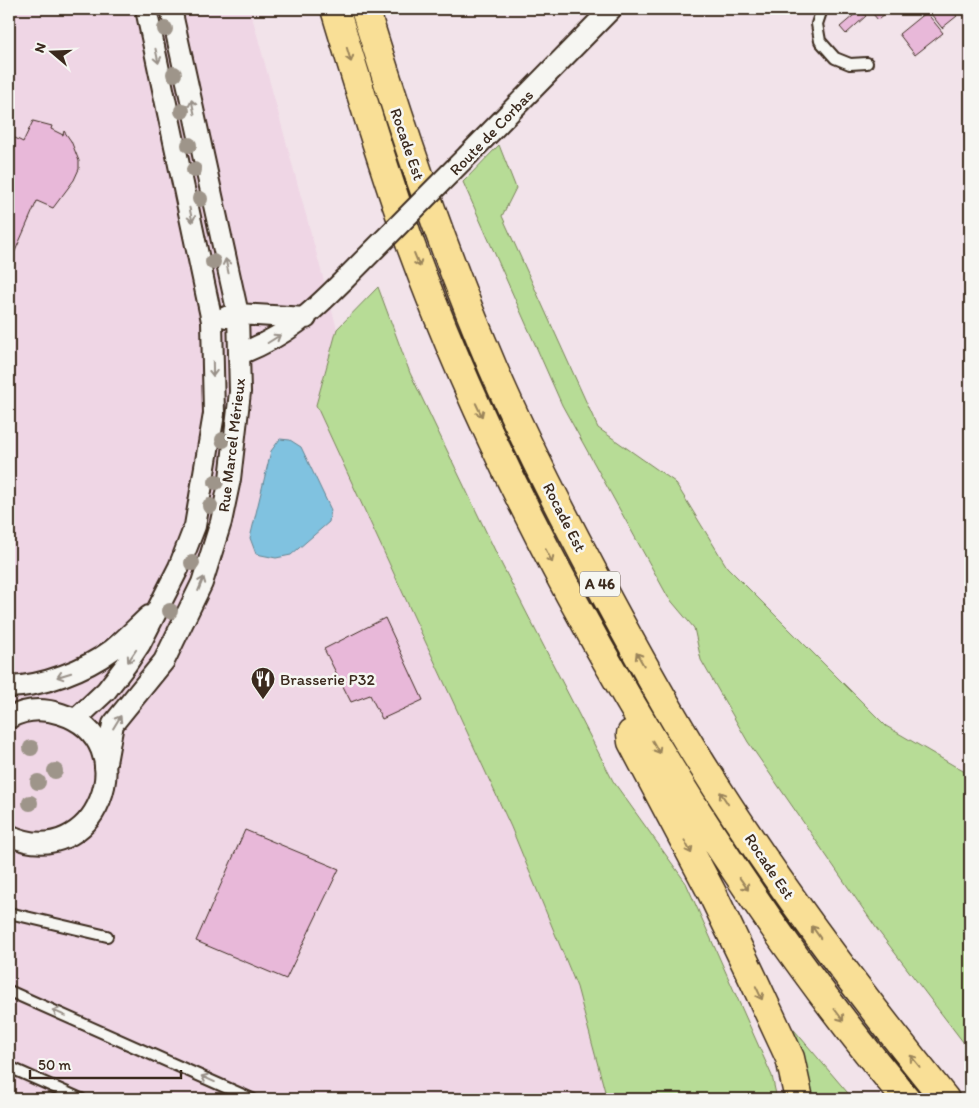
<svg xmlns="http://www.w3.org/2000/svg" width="979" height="1108" viewBox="0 0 979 1108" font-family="Itim,sans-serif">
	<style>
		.built { fill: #efd6e5 }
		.green { fill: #b7dc96; stroke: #79835a }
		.water { fill: #80c2e0; stroke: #648592 }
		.building { fill: #e8b8d9; stroke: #3b2a1e }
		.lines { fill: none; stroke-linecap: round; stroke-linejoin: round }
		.lane-casing { stroke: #3b2a1e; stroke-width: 14 }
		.street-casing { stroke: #3b2a1e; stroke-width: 24 }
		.highway-casing { stroke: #3b2a1e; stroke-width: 31 }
		.lane { stroke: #f6f6f2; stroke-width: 10 }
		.street { stroke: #f6f6f2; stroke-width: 20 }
		.highway { stroke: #f9df96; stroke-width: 28 }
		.street-bridge-casing { stroke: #3b2a1e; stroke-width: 24; stroke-linecap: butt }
		.street-bridge { stroke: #f6f6f2; stroke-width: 20 }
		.tree { fill: #9e958a }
		.oneway { stroke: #9a845a }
		.oneway2 { stroke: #989088 }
		.labels { text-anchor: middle; stroke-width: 5; stroke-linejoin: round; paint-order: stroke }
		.shield { fill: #f6f6f2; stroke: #73675e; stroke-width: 1 }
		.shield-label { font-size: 15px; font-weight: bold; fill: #3b2a1e }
		.street-label { font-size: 16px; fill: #3b2a1e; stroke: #f6f6f2 }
		.poi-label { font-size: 16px; fill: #3b2a1e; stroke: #f6f6f2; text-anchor: start }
	</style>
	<rect width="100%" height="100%" fill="#f2e3ea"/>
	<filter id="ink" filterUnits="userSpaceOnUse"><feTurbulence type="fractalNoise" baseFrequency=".02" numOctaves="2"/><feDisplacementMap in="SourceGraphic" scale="10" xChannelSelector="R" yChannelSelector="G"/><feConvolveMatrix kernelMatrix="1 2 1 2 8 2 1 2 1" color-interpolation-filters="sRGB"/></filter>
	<g filter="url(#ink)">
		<path class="built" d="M9 9H250L337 329 316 405 511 827 577 987 607 1099H9Z"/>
		<path class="green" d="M499 145 516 188 502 216 598 428 675 482 727 567 886 726 970 775V1051L879 932 748 742 701 660 694 628 668 597 562 405 463 182Z
			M378 287 410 373 501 563 613 781 686 883 772 1076 777 1099H607L577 987 511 827 316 405 337 329Z
			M789 1024 853 1099H810Z"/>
		<path class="water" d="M280 439 290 440 301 447 331 510 329 522 291 555 276 558 256 554 250 538 271 451Z"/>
		<path class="building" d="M869 9H888L889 10 878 20Z
			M927 9H951L957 16 942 28Z
			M860 10 866 16 846 34 840 27Z
			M926 12 943 33 915 55 899 34Z
			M33 121 52 126 51 129 63 135 64 131 71 141 79 161V169L74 180 53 208 37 201 9 265V135L23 142Z
			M385 618 423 700 382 719 370 695 351 702 324 649Z
			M245 830 339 869 286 979 196 941Z"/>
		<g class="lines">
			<defs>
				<path id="lane" d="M822 9 817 24 820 41 835 58 850 64 867 63
					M9 913 107 936
					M9 991 252 1099
					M9 1067 81 1099"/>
				<path id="street" d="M469 154 611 9
					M226 317 238 314 306 318
					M240 354C288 335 309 315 344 280
					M9 687C43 686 85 670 112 650 125 640 137 627 149 616
					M9 718C25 709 43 708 61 714 147 741 96 876 9 835
					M75 720 106 691 126 665 140 644 179 567 195 526 214 414 212 321 146 9
					M105 768 113 724 164 661 202 583 221 522 230 479 240 392 238 314 171 9"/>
				<path id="highway" d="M335 9C359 88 383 168 411 246 468 402 543 552 626 695 709 837 800 974 906 1099
					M365 9C402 130 443 251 493 368 523 437 557 504 592 570 625 632 659 695 696 755 771 876 856 990 945 1099
					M631 734 632 742 712 893 755 983 790 1058 799 1099"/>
			</defs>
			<use href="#lane" class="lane-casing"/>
			<use href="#street" class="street-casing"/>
			<use href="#highway" class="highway-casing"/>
			<use href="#lane" class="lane"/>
			<use href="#street" class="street"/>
			<use href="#highway" class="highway"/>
			<defs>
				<path id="street-bridge" d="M344 280 469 154"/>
			</defs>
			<use href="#street-bridge" class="street-bridge-casing"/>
			<use href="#street-bridge" class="street-bridge"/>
		</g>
		<g class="tree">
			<circle cx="165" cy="29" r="8"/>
			<circle cx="174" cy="74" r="8"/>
			<circle cx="182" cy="111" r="8"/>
			<circle cx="189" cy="145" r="8"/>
			<circle cx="194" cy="170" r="8"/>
			<circle cx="200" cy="199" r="8"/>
			<circle cx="213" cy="262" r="8"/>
			<circle cx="223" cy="440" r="8"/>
			<circle cx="216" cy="482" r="8"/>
			<circle cx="210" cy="506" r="8"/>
			<circle cx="192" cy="563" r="8"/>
			<circle cx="170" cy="611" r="8"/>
			<circle cx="31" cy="748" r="8"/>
			<circle cx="55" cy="771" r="8"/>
			<circle cx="38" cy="782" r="8"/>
			<circle cx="30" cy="803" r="8"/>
		</g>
		<defs><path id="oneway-shaft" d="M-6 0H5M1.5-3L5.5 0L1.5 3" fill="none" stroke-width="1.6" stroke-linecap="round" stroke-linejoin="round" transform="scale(1.25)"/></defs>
		<g class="oneway">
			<use href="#oneway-shaft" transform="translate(349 55) rotate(73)"/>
			<use href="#oneway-shaft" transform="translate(417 260) rotate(68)"/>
			<use href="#oneway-shaft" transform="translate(479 410) rotate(65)"/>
			<use href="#oneway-shaft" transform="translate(549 556) rotate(63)"/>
			<use href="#oneway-shaft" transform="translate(640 659) rotate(-120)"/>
			<use href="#oneway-shaft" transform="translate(656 747) rotate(60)"/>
			<use href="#oneway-shaft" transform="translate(724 798) rotate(-123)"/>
			<use href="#oneway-shaft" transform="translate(688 847) rotate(62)"/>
			<use href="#oneway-shaft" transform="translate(744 884) rotate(55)"/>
			<use href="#oneway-shaft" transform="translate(816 932) rotate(-125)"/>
			<use href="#oneway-shaft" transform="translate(759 993) rotate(65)"/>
			<use href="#oneway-shaft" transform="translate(839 1015) rotate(53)"/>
			<use href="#oneway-shaft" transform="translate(915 1061) rotate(-129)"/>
		</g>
		<g class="oneway2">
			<use href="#oneway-shaft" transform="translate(157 56) rotate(78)"/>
			<use href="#oneway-shaft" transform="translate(193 107) rotate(-102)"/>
			<use href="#oneway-shaft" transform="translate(191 215) rotate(78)"/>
			<use href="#oneway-shaft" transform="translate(227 266) rotate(-102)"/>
			<use href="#oneway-shaft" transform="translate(274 339) rotate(-32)"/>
			<use href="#oneway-shaft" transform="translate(213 369) rotate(89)"/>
			<use href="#oneway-shaft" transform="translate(201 584) rotate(-68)"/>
			<use href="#oneway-shaft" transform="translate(132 656) rotate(124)"/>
			<use href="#oneway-shaft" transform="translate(64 675) rotate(163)"/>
			<use href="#oneway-shaft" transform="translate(117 722) rotate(-59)"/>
			<use href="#oneway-shaft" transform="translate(59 1013) rotate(-156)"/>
			<use href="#oneway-shaft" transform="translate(208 1079) rotate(-156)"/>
		</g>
	</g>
	<defs>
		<symbol id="restaurant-pin" viewBox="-11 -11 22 30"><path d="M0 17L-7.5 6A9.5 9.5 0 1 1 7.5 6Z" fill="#3b2a1e" stroke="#f6f6f2"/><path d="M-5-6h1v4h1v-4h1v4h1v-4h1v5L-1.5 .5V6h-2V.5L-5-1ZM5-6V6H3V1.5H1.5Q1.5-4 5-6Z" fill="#fff"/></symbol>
	</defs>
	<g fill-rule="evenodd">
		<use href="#restaurant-pin" x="249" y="665" width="28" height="38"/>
	</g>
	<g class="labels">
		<rect class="shield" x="580" y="571.5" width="40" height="25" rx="4"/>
		<g class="shield-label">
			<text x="600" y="589">A 46</text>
		</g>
		<g class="street-label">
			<text transform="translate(491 132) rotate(-46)" y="6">Route de Corbas</text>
			<text transform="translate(408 144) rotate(71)" y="6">Rocade Est</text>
			<text transform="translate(231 445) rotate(-83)" y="6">Rue Marcel Mérieux</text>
			<text transform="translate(565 517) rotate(63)" y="6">Rocade Est</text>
			<text transform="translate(770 866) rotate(56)" y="6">Rocade Est</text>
		</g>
		<g class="poi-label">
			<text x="280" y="685">Brasserie P32</text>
		</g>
	</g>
	<rect width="979" height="1108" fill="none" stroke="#f6f6f2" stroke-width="30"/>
	<rect x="15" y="15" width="949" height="1078" fill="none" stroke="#3b2a1e" stroke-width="2" filter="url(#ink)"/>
	<g transform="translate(52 52) rotate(289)" stroke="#f6f6f2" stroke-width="4" paint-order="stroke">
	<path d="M0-4L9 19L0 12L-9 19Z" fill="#3b2a1e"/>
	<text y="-8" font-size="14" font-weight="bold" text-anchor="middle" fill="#3b2a1e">N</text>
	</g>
	<path d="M30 1070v8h151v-8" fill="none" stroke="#3b2a1e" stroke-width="2.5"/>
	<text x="38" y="1070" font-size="15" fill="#3b2a1e" stroke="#f6f6f2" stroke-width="4" paint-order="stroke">50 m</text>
</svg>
